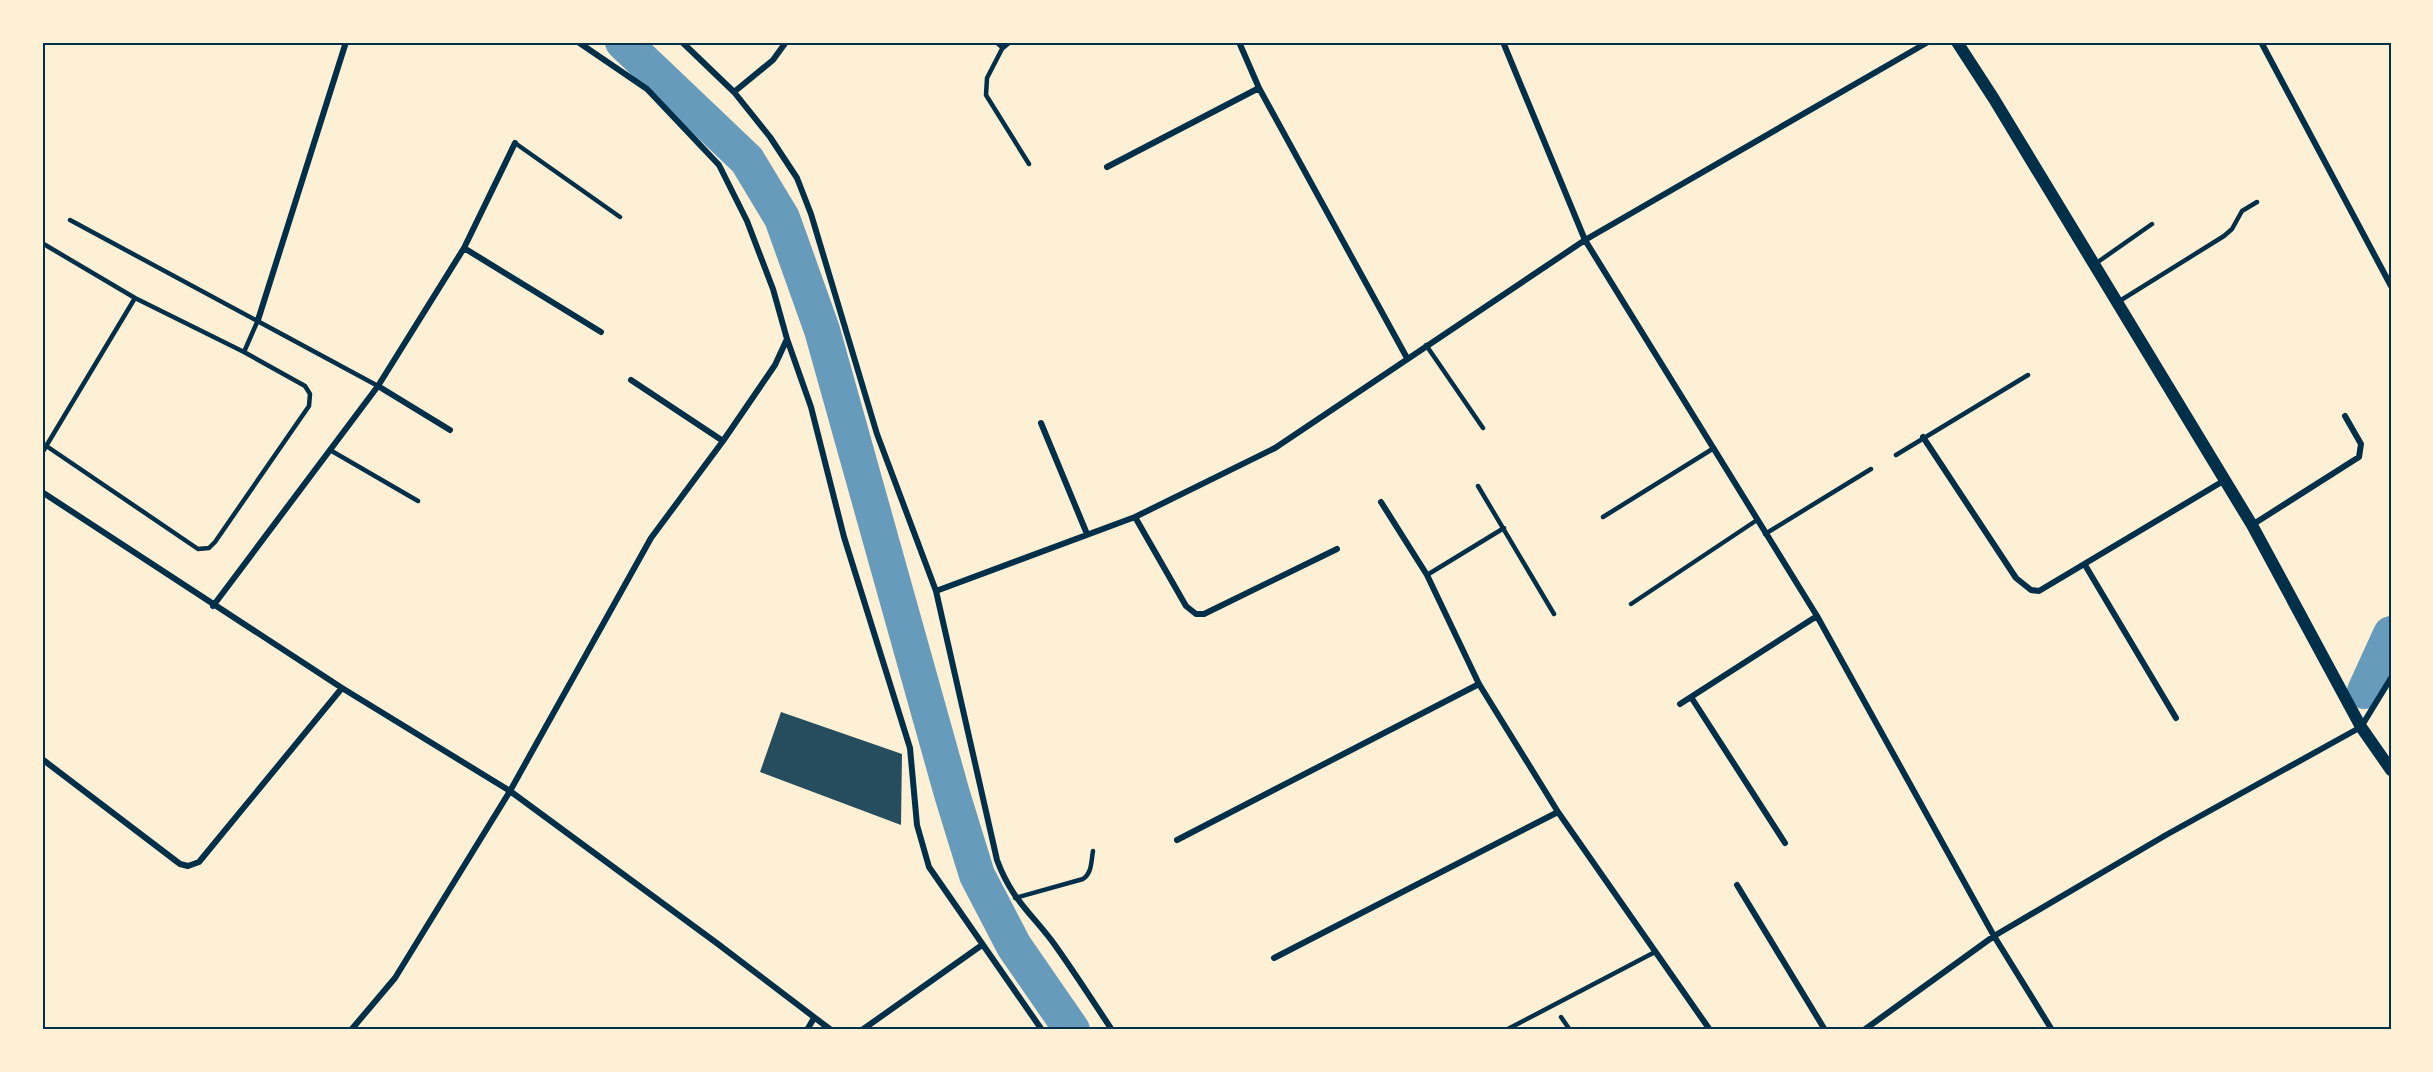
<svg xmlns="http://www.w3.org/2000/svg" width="2433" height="1072" viewBox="0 0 2433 1072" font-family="'DejaVu Sans',sans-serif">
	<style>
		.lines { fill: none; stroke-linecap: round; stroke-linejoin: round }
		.river { stroke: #669bbc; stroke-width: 36 }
		.building { fill: #264d5e }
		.service { stroke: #003049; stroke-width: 4.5 }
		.minor { stroke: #003049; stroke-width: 6 }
		.secondary { stroke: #003049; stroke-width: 12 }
		.neatline { fill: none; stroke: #003049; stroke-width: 2 }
	</style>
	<rect width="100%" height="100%" fill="#fdf0d5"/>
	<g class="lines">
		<path class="river" d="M623 42 747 160 782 218 822 330 952 794 977 875 1014 946 1072 1030
			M2365 691 2391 634"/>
	</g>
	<path class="building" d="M781 712 902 754 901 825 760 772Z"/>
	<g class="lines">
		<path class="service" d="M1003 47 987 78 986 95 1029 164
			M515 143 620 217
			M70 220 378 386
			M42 243 135 298 244 352 305 386 310 394 309 406 215 542 209 548 198 549 42 443
			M2095 264 2152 224
			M2118 302 2224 236 2232 229 2242 211 2257 202
			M1426 345 1483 428
			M244 352 258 320
			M330 450 418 501
			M42 453 135 298
			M1896 455 2028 375
			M1478 486 1554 614
			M1603 517 1714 448
			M1765 534 1871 469
			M1427 575 1504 528
			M1631 604 1757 520
			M1015 898 1083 879C1092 873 1091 862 1093 851
			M1561 1017 1570 1030
			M1506 1030 1655 952"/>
		<path class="minor" d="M578 42 647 89 719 165 747 221 773 289 787 339 811 407 844 537 910 748 917 825 929 867 1042 1030
			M682 42 734 92 770 137 797 178 811 214 877 434 936 591 997 860C1011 898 1029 911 1052 941 1073 970 1092 1000 1112 1030
			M997 42 1003 47 1009 42
			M1239 42 1259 88 1407 358
			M1503 42 1585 240 1817 616 1994 936 2052 1030
			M2261 42 2391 286
			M734 92 773 60 786 42
			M1107 167 1259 88
			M464 248 601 332
			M258 320 346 42
			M631 380 723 441
			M378 386 450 430
			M1041 423 1087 534
			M1923 437 2016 578 2031 590 2039 591 2225 480
			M42 492 342 688 510 791 718 944 831 1030
			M1381 502 1427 575 1479 684 1558 812 1710 1030
			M1135 517 1186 606 1196 614H1204L1337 549
			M2252 525 2359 457 2361 444 2345 416
			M2085 565 2176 718
			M936 591 1135 517 1275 448 1585 240 1928 42
			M213 606 378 386 464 248 515 143
			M1691 697 1785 843
			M1680 704 1817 616
			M42 759 180 864 188 866 199 862 342 688
			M1177 840 1479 684
			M1737 885 1825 1030
			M1274 958 1558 812
			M351 1030 395 978 510 791 651 538 723 441 775 365 787 339
			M807 1030 814 1018
			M862 1030 982 945
			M1864 1030 1994 936 2166 835 2361 727 2391 678"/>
		<path class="secondary" d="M1957 42 1994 99 2252 525 2361 727 2391 770"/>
	</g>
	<rect width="2433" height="1072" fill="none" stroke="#fdf0d5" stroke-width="87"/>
	<rect x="44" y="44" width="2346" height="984" class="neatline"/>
</svg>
